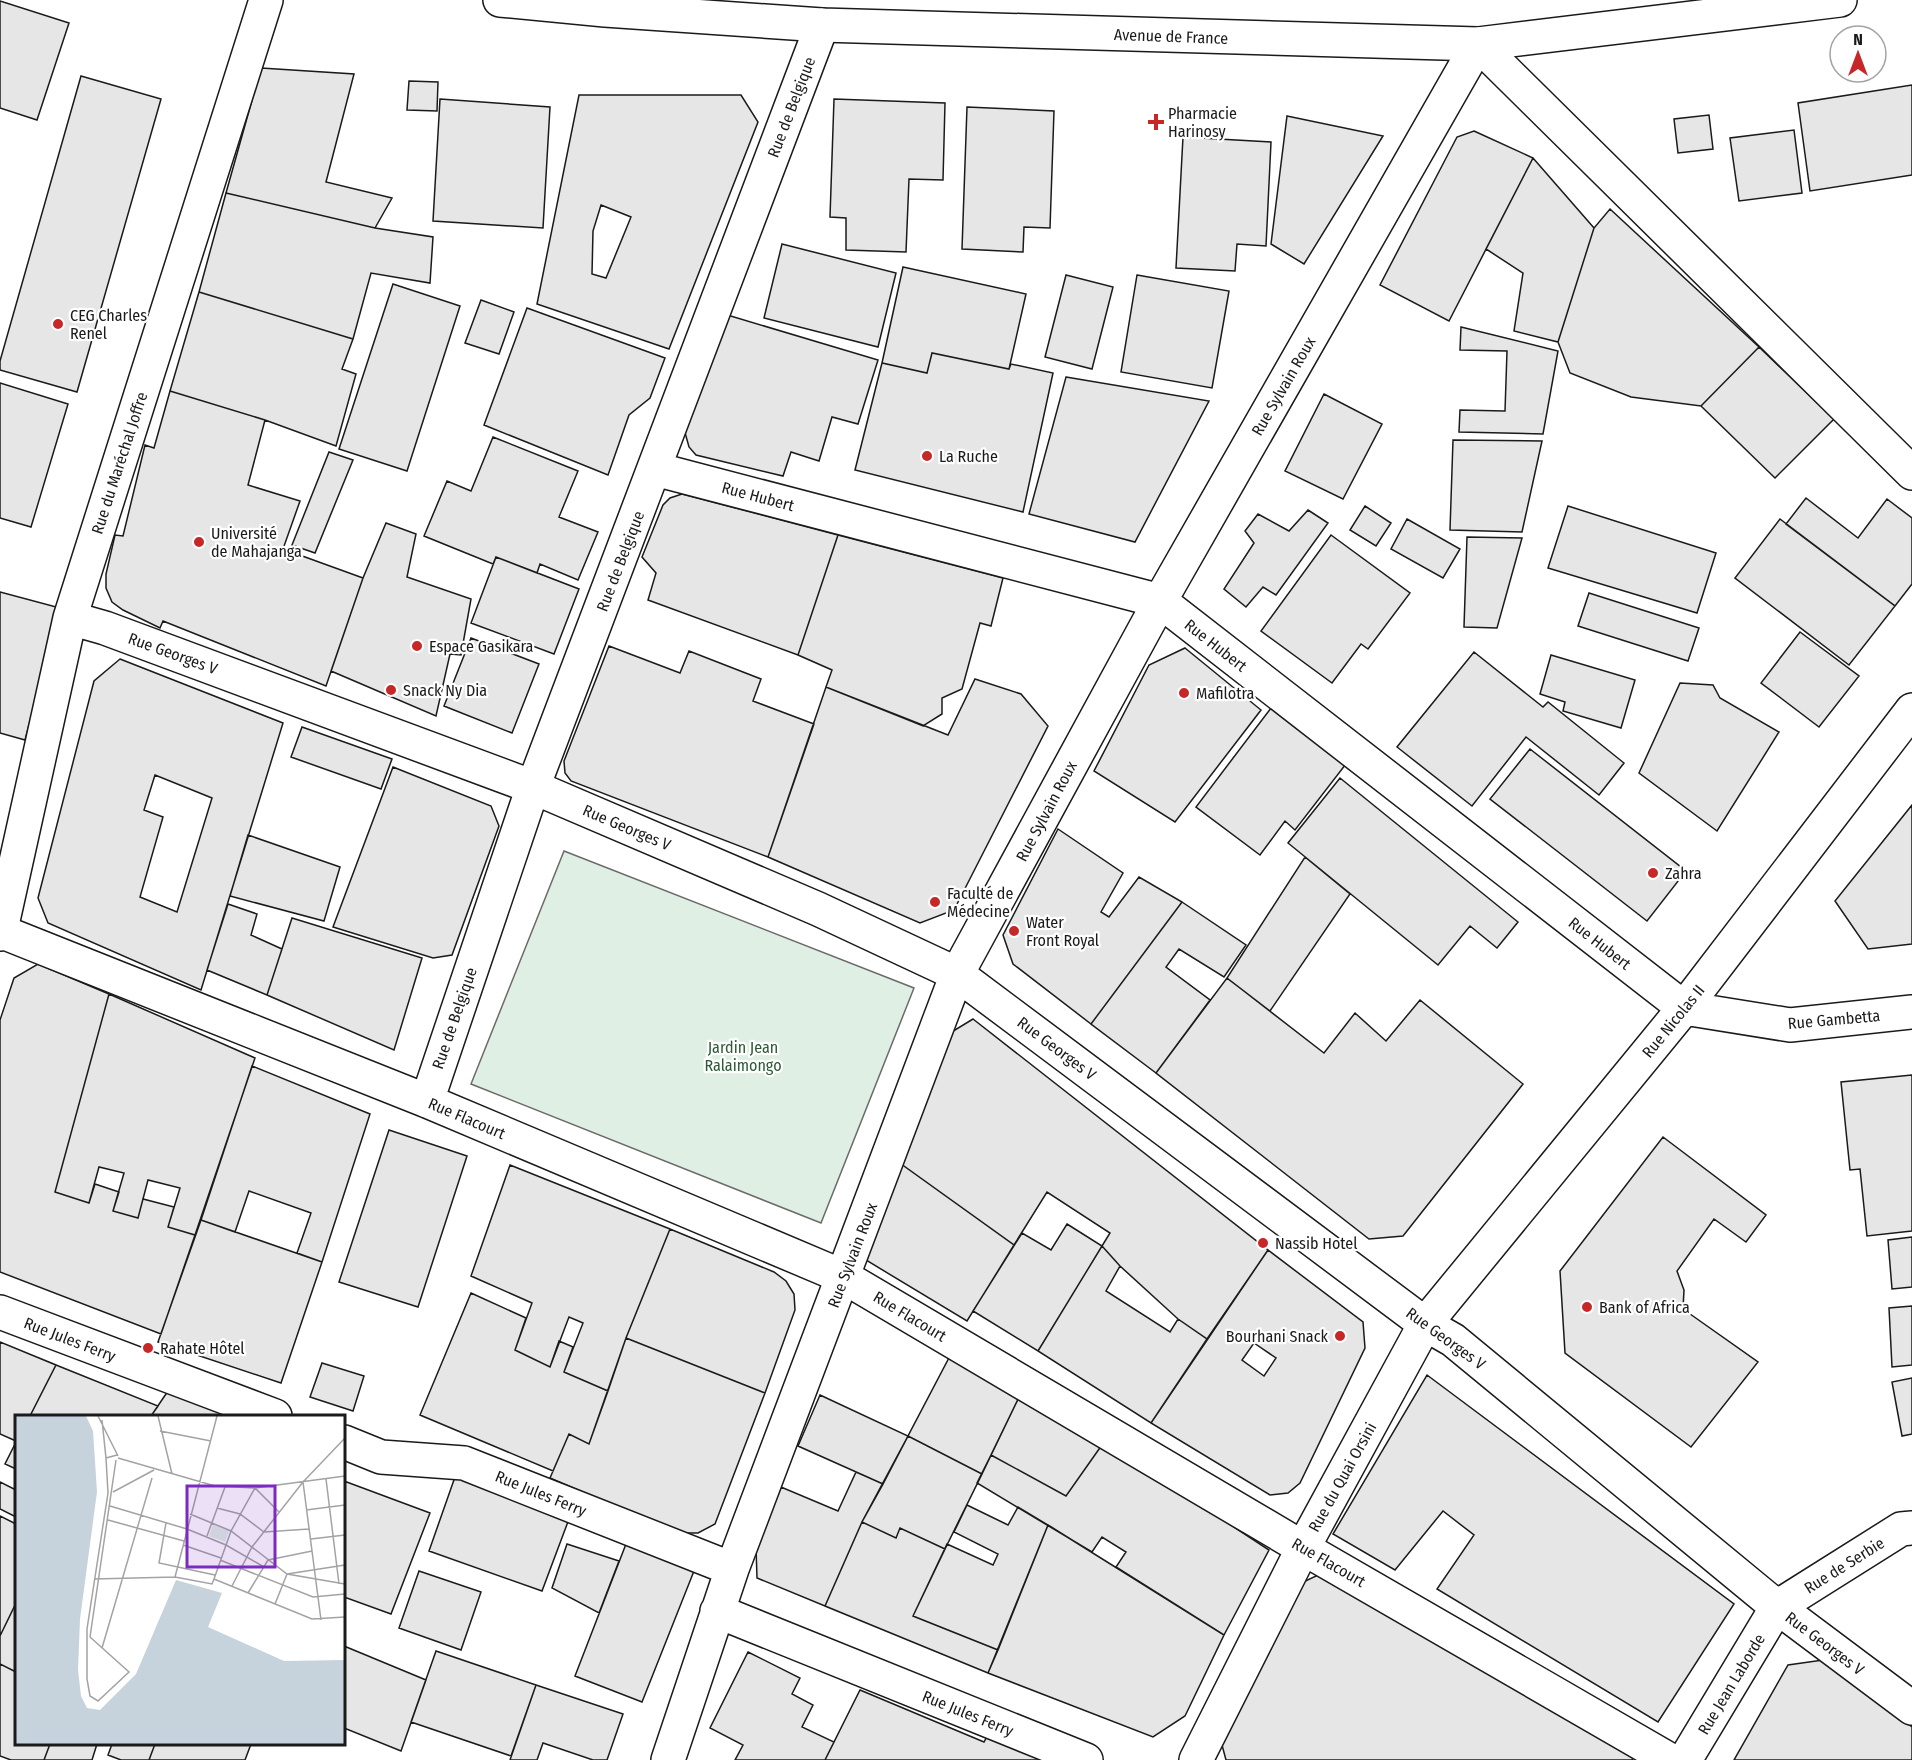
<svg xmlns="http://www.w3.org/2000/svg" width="1912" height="1760" viewBox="0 0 1912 1760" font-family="'Fira Sans Condensed',sans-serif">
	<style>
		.green { fill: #e0efe3; stroke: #6a6a6a; stroke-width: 1.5 }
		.building { fill: #e6e6e6; stroke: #1a1a1a; stroke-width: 1.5; fill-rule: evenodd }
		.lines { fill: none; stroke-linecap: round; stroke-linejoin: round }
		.street-casing { stroke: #1a1a1a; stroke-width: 36 }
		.secondary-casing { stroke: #1a1a1a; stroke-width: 36 }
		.street { stroke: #fff; stroke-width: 33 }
		.secondary { stroke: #fff; stroke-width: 33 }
		.poi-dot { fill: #c62828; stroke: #fff; stroke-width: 2 }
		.labels { text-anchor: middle; stroke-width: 4.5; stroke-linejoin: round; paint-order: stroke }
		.street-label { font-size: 16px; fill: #1a1a1a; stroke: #fff }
		.poi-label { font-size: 16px; fill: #1a1a1a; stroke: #fff; text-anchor: start }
		.park-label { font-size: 16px; fill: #2b5a34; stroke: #fff }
		.inset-road { fill: none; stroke: #a3a3a3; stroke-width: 1.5 }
		.view { fill: #7b2cbf; fill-opacity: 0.15; stroke: #7b2cbf; stroke-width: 3 }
		.inset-edge { fill: none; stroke: #1a1a1a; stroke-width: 3 }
	</style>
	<rect width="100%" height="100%" fill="#fff"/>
	<path class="green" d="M564 851 914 988 821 1223 471 1084Z"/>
	<path class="building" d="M0 1 69 23 37 120 0 108Z
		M261 68 354 74 326 182 392 198 375 228 226 193Z
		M81 76 161 99 77 392 0 370V361Z
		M409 81 438 82 437 111 407 110Z
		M1912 85V175L1810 191 1798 103Z
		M579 95H741L758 122 669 349 537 304ZM601 205 631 217 606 278 592 274 593 231Z
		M440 99 550 107 543 228 433 221Z
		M834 99 945 103 943 180 909 179 906 252 846 250V218L830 217Z
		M967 107 1054 111 1050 228 1024 227 1023 252 962 249Z
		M1709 115 1713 149 1678 153 1674 119Z
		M1287 116 1383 136 1304 264 1271 244Z
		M1794 130 1802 193 1739 201 1730 138Z
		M1474 131 1533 158 1449 321 1380 285 1457 137Z
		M1183 137 1271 142 1266 246 1237 244 1235 271 1176 268Z
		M1533 158 1594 228 1558 342 1514 331 1523 273 1486 249Z
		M226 193 375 228 433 237 430 283 371 273 353 339 199 292Z
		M1610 209 1759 347 1701 406 1631 397 1570 373 1558 342 1594 228Z
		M782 244 896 273 878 347 764 318Z
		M903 267 1026 294 1009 369 932 353 927 373 882 363Z
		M1066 275 1113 287 1092 369 1045 357Z
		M1137 275 1229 291 1212 388 1121 372Z
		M393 284 460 306 407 471 339 449Z
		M199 292 353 339 342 369 356 374 336 446 265 420 170 391Z
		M481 300 514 312 499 354 465 343Z
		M527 308 665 358 650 398 629 415 608 475 484 425Z
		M724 314 878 360 858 424 832 417 819 461 791 452 783 476 696 455 689 447 684 429Z
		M1461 327 1558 351 1543 434 1459 432 1460 410 1505 411 1507 351 1460 350Z
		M1759 347 1834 419 1775 478 1701 406Z
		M932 353 1009 369 1011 364 1053 373 1023 512 855 470 882 363 927 373Z
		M1066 377 1209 401 1135 542 1029 514Z
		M0 383 68 404 31 527 0 518Z
		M170 391 265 420 248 485 300 501 283 549 363 578 326 686 163 621 160 628 123 610 112 602 106 588V574L115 535 123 536 145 445 154 448Z
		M1324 394 1382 424 1343 499 1285 471Z
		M493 437 578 471 559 517 598 532 578 580 540 564 537 573 496 557 493 564 424 536 447 481 471 491Z
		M1453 440 1542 441 1522 532 1450 530Z
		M329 452 353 460 315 553 292 545Z
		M682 494 838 535 798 655 648 600 656 573 642 557 663 505 670 498Z
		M1806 498 1858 538 1887 499 1912 518V584L1895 606 1786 524Z
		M1365 506 1391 523 1376 546 1350 530Z
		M1568 506 1716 553 1697 613 1548 568Z
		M1308 510 1328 523 1276 595 1263 587 1246 607 1224 589 1254 543 1245 531 1258 514 1289 531Z
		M1407 519 1460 549 1443 578 1391 549Z
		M1780 519 1895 606 1849 665 1735 578Z
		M386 523 416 534 407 577 471 599 461 655 450 654 436 716 331 671 363 578Z
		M838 535 1003 578 991 626 980 623 962 689 942 698V714L923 726 826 687 832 670 798 655Z
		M1331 535 1410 593 1368 649 1361 644 1332 683 1261 631Z
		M1467 537 1522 538 1497 628 1464 627Z
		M496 557 579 589 554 654 471 623Z
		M0 592 60 608 25 740 0 733Z
		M1589 593 1699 628 1688 661 1578 626Z
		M1800 632 1859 676 1819 727 1761 683Z
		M471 638 539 664 512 733 444 706Z
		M609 646 680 673 689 651 761 679 753 701 814 724 768 857 571 781 565 773 564 761Z
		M1185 648 1261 710 1175 822 1094 771 1149 665Z
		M1474 652 1543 707 1548 702 1624 763 1599 795 1526 737 1472 806 1397 747Z
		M1551 655 1635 680 1621 728 1563 711 1565 702 1540 694Z
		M120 659 283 723 201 990 48 923 38 898 94 681ZM155 775 212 798 177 912 140 897 163 817 144 810Z
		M975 679 1021 694 1048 726 954 910 920 923 768 857 826 687 948 735Z
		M1680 683 1713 685 1720 698 1779 732 1717 831 1639 773Z
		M1274 704 1349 760 1295 830 1285 821 1260 855 1196 807Z
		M302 727 392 759 381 789 291 757Z
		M1530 749 1686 871 1647 921 1490 799Z
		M393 767 491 806 499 826 452 955 433 958 333 927Z
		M1340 778 1518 922 1497 948 1470 926 1438 965 1288 843Z
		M1912 805V944L1868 949 1835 901Z
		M1058 829 1123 873 1101 912 1109 917 1139 877 1182 902 1091 1024 1013 964 1003 935Z
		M248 835 340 867 324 921 230 896Z
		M1305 857 1350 894 1270 1011 1227 978Z
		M1182 902 1246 945 1224 977 1179 949 1166 967 1210 1000 1156 1073 1091 1024Z
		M228 904 257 914 251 935 282 949 267 995 207 970Z
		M292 918 422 958 394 1050 267 995Z
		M38 964 109 994 55 1192 89 1203 95 1184 119 1192 113 1211 138 1218 143 1199 174 1207 168 1227 195 1235 161 1334 0 1272V1020L14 978Z
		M1227 978 1324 1053 1355 1013 1386 1041 1420 1000 1523 1084 1403 1236 1369 1239 1156 1073Z
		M109 994 255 1058 195 1235 168 1227 180 1188 148 1180 138 1218 113 1211 124 1173 99 1167 89 1203 55 1192Z
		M973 1019 1268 1250 1207 1339 1178 1319 1120 1266 1102 1246 1110 1233 1047 1192 1014 1245 897 1161 945 1036Z
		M252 1066 370 1114 322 1262 297 1253 311 1213 249 1191 235 1232 201 1220Z
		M1912 1075V1231L1867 1236 1860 1169 1850 1170 1841 1082Z
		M389 1130 467 1156 418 1307 339 1282Z
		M1663 1137 1766 1215 1746 1242 1714 1219 1677 1271 1684 1290 1683 1309 1758 1362 1691 1447 1565 1353 1560 1271Z
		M897 1161 1014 1245 967 1321 861 1257Z
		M510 1165 670 1229 626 1338 608 1391 564 1372 583 1323 569 1317 550 1367 515 1350 532 1303 471 1276Z
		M201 1220 322 1262 281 1383 158 1342Z
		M1067 1224 1102 1246 1038 1351 973 1311 1022 1233 1051 1250Z
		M670 1229 774 1272 786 1281 794 1294 795 1310 765 1393 626 1338Z
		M1912 1237V1287L1892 1289 1888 1240Z
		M1102 1246 1120 1266 1106 1291 1170 1332 1178 1319 1207 1339 1151 1423 1038 1351Z
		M1268 1250 1363 1322 1365 1348 1300 1483 1288 1493 1270 1495 1151 1423ZM1254 1343 1276 1358 1264 1376 1242 1360Z
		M471 1293 526 1318 515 1350 550 1367 559 1341 573 1347 564 1372 608 1391 589 1444 569 1434 553 1471 420 1415Z
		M1912 1306V1365L1892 1367 1889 1308Z
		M626 1338 765 1393 715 1524 698 1533H678L550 1478 569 1434 589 1444Z
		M0 1342 56 1365 30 1416H16V1441L0 1434Z
		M951 1354 1022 1391 982 1474 908 1436Z
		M322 1363 364 1376 353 1411 310 1397Z
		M56 1365 158 1406 151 1416H30Z
		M1427 1375 1734 1604 1658 1722 1437 1589 1474 1535 1443 1511 1395 1570 1333 1534Z
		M1912 1378V1434L1902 1436 1892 1382Z
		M168 1391 232 1416H151Z
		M1022 1391 1104 1442 1066 1496 991 1455Z
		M820 1395 908 1436 883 1484 798 1446Z
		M908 1436 982 1474 945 1549 900 1528 896 1538 862 1522Z
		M16 1442V1469L5 1464Z
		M1104 1442 1269 1550 1224 1635 1116 1567 1126 1552 1102 1537 1092 1552 977 1483 991 1455 1066 1496Z
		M856 1472 883 1484 862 1522 825 1606 757 1578 756 1547 781 1487 838 1511Z
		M455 1477 569 1519 542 1591 429 1551Z
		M344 1481 430 1513 391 1614 344 1597Z
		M0 1482 16 1490V1517L0 1509Z
		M967 1505 1008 1525 1018 1507 1048 1525 998 1650 913 1616 947 1544 993 1565 998 1554 954 1532Z
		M0 1516 16 1524V1603L0 1636Z
		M862 1522 896 1538 900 1528 945 1549 913 1616 998 1650 988 1673 825 1606Z
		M1048 1525 1224 1635 1185 1716 1153 1737 988 1673Z
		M567 1544 619 1561 599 1613 552 1588Z
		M626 1544 694 1571 642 1702 575 1676Z
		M419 1571 481 1592 461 1650 399 1628Z
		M1318 1575 1635 1755 1632 1760H1226L1222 1745 1299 1584Z
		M16 1603V1672L0 1664V1636Z
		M344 1646 426 1680 401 1751 344 1728Z
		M436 1651 536 1685 511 1756 411 1722Z
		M748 1652 800 1678 792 1694 813 1705 802 1727 834 1742 825 1760H735L743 1745 710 1728Z
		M1823 1660 1912 1727V1760H1734L1788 1665Z
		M0 1664 16 1672V1744H50L44 1760H11L0 1756Z
		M536 1685 623 1714 607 1760H593L543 1743 537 1760H510Z
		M860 1690 984 1742 991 1729 1063 1760H825Z
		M50 1744H97L92 1760H44Z
		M112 1744H155L149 1760H121L108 1755Z
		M155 1744H251L245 1760H149Z"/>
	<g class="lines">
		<defs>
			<path id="street" d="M655 469 1160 601 1684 1008 1790 1025 1912 1012
				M70 618 105 628 533 787 818 909 957 974 1425 1324 1453 1340 1777 1607 1912 1708
				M0 931 427 1101 844 1277 1303 1548 1670 1760
				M0 934 70 618 266 0
				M427 1101 533 787 822 25
				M0 1312 275 1416
				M344 1442 381 1457 464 1463 732 1569
				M717 1611 1086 1760
				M668 1760 732 1569 957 974 1160 601 1478 44 1912 473
				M1196 1760 1303 1548 1425 1324 1684 1008 1912 710
				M1685 1760 1777 1607 1901 1529 1912 1528"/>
			<path id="secondary" d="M500 0 605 10 822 25 1478 44 1840 0"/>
		</defs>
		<use href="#street" class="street-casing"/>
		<use href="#secondary" class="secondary-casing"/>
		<use href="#street" class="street"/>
		<use href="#secondary" class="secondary"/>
	</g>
	<g class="poi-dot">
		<path d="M1153 113h6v6h6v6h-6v6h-6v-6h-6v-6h6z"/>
		<circle cx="58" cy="324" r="6"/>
		<circle cx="927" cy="456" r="6"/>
		<circle cx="199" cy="542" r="6"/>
		<circle cx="417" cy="646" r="6"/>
		<circle cx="391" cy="690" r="6"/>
		<circle cx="1184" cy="693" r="6"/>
		<circle cx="1653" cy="873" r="6"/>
		<circle cx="935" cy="902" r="6"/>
		<circle cx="1014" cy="931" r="6"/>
		<circle cx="1263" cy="1243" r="6"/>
		<circle cx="1587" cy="1307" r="6"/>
		<circle cx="1340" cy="1336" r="6"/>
		<circle cx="148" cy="1348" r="6"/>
	</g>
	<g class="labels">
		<g class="street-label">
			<text transform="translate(1171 36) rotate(2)" y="6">Avenue de France</text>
			<text transform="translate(791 107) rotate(-69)" y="6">Rue de Belgique</text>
			<text transform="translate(1283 386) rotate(-60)" y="6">Rue Sylvain Roux</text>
			<text transform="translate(119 463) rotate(-72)" y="6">Rue du Maréchal Joffre</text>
			<text transform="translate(758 496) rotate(15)" y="6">Rue Hubert</text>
			<text transform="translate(620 561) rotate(-69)" y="6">Rue de Belgique</text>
			<text transform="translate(1216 645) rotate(38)" y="6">Rue Hubert</text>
			<text transform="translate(173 653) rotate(20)" y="6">Rue Georges V</text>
			<text transform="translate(1046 811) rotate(-62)" y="6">Rue Sylvain Roux</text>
			<text transform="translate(627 827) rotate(23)" y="6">Rue Georges V</text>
			<text transform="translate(1600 943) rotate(38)" y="6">Rue Hubert</text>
			<text transform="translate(454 1018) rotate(-71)" y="6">Rue de Belgique</text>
			<text transform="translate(1834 1019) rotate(-5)" y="6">Rue Gambetta</text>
			<text transform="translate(1673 1021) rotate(-51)" y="6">Rue Nicolas II</text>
			<text transform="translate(1057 1048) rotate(37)" y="6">Rue Georges V</text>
			<text transform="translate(467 1118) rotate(23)" y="6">Rue Flacourt</text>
			<text transform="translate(852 1255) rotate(-69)" y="6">Rue Sylvain Roux</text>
			<text transform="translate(910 1316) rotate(31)" y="6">Rue Flacourt</text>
			<text transform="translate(1446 1338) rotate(36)" y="6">Rue Georges V</text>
			<text transform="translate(70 1339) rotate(21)" y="6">Rue Jules Ferry</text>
			<text transform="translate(1342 1477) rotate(-61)" y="6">Rue du Quai Orsini</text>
			<text transform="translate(541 1493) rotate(22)" y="6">Rue Jules Ferry</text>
			<text transform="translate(1329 1562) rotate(30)" y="6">Rue Flacourt</text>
			<text transform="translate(1844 1565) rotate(-32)" y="6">Rue de Serbie</text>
			<text transform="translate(1825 1643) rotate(37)" y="6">Rue Georges V</text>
			<text transform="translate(1731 1684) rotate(-59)" y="6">Rue Jean Laborde</text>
			<text transform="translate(968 1713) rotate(22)" y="6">Rue Jules Ferry</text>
		</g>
		<g class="poi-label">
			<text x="1168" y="119">Pharmacie<tspan x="1168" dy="18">Harinosy</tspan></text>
			<text x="70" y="321">CEG Charles<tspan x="70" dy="18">Renel</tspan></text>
			<text x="939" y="462">La Ruche</text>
			<text x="211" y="539">Université<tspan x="211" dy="18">de Mahajanga</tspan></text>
			<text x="429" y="652">Espace Gasikara</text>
			<text x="403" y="696">Snack Ny Dia</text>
			<text x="1196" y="699">Mafilotra</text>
			<text x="1665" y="879">Zahra</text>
			<text x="947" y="899">Faculté de<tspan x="947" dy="18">Médecine</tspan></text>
			<text x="1026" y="928">Water<tspan x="1026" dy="18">Front Royal</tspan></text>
			<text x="1275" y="1249">Nassib Hotel</text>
			<text x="1599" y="1313">Bank of Africa</text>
			<text x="1328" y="1342" text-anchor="end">Bourhani Snack</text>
			<text x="160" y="1354">Rahate Hôtel</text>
		</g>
		<g class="park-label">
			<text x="743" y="1053">Jardin Jean<tspan x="743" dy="18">Ralaimongo</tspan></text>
		</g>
	</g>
	<g transform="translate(15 1415)">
		<rect width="330" height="330" fill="#fff"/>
		<path d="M198 110 214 116 210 127 194 121Z" fill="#e0efe3"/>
		<path d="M0 1H71L78 16 82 77 65 204 63 255 66 281 72 293 85 295 121 259 161 165 207 178 193 212 269 246 330 245V329H0Z" fill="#c6d2dc"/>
		<path class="inset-road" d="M83 1 103 41M143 1 157 59M87 5 91 43 102 40M145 16 196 26M103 43 200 71 240 73 330 61M311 64 324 169M288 67 306 205M288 67 330 23M98 77 139 55M95 91 172 114 211 130 249 152M202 93 225 99 249 117 294 114M291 95 330 90M175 99 216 116 272 159 330 169M93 105 169 126M151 108 144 148 200 160M192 121 210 72M296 124 330 120M168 130 206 143M205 145 298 182 330 179M253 145 297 136M272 159 330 150M160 162 202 1M79 164 160 162 197 169 199 164 297 204 330 202M199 164 216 116 240 73 264 97M217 171 237 132 288 67M233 178 253 145M260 189 272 159M75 222 114 257 83 286 75 281 72 264V214L93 78 91 43M75 222 101 45M87 233 137 63"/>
		<path class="view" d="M172 71H260V152H172Z"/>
		<rect width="330" height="330" class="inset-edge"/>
	</g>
	<g transform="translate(1858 54)"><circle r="28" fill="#ffffff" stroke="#a3a3a3" stroke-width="1.5"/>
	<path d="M0-4.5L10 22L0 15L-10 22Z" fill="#c62828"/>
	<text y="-9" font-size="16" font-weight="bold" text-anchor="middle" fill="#1a1a1a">N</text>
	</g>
</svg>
